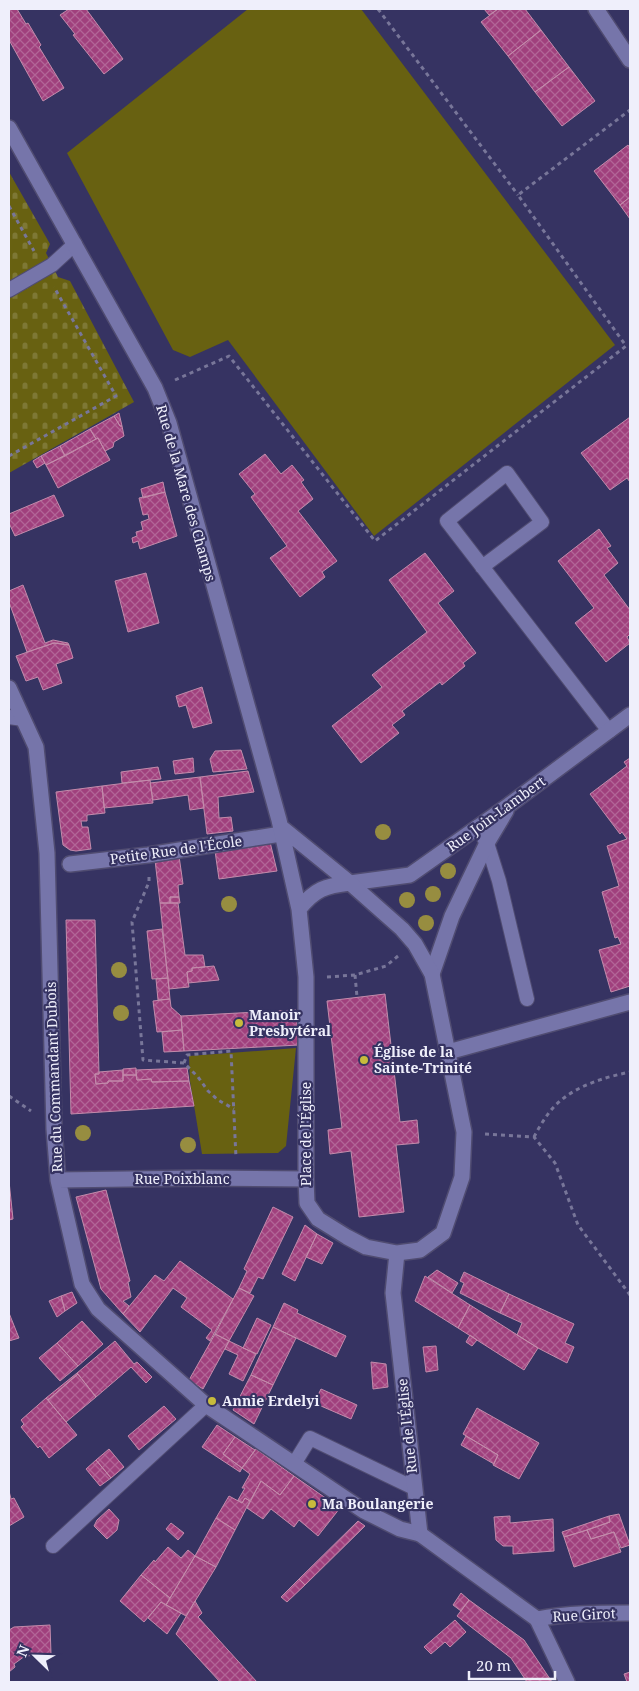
<svg xmlns="http://www.w3.org/2000/svg" width="639" height="1691" viewBox="0 0 639 1691" font-family="'Noto Serif',serif">
	<style>
		.grass { fill: #686111 }
		.cemetery { fill: url(#cemetery-stones) }
		.building { fill: url(#building-cross-hatch); stroke: #c38bab }
		.lines { fill: none; stroke-linecap: round; stroke-linejoin: round }
		.lane-casing { stroke: #504c71; stroke-width: 16 }
		.street-casing { stroke: #504c71; stroke-width: 18 }
		.secondary-casing { stroke: #504c71; stroke-width: 18 }
		.path { stroke: #787699; stroke-width: 3; stroke-dasharray: 4 4; stroke-linecap: butt }
		.lane { stroke: #7675aa; stroke-width: 14 }
		.street { stroke: #7675aa; stroke-width: 15 }
		.secondary { stroke: #7675aa; stroke-width: 15 }
		.tree { fill: #978d40 }
		.poi-dot { fill: #c7bb3c; stroke: #363362; stroke-width: 2 }
		.labels { text-anchor: middle; stroke-width: 4.5; stroke-linejoin: round; paint-order: stroke }
		.street-label { font-size: 14px; fill: #efeffb; stroke: #363362 }
		.poi-label { font-size: 14px; font-weight: bold; fill: #efeffb; stroke: #363362; text-anchor: start }
	</style>
	<defs>
		<pattern id="cemetery-stones" width="16" height="16" patternUnits="userSpaceOnUse" patternTransform="scale(1.25)"><rect width="16" height="16" fill="#686111"/><path d="M2 7V4a2 2 0 0 1 4 0v3zM10 15v-3a2 2 0 0 1 4 0v3z" fill="#7e7835"/></pattern>
		<pattern id="building-cross-hatch" width="8" height="8" patternUnits="userSpaceOnUse" patternTransform="scale(1.25)"><rect width="8" height="8" fill="#a0407d"/><path d="M0 0l8 8M0 8l8-8" fill="none" stroke="#b26597"/></pattern>
	</defs>
	<rect width="100%" height="100%" fill="#363362"/>
	<path class="grass" d="M248 9H361L615 345 374 536 228 340 190 357 173 350 67 153Z
		M296 1048 286 1146 278 1153 202 1154 190 1081 189 1056Z"/>
	<path class="cemetery" d="M9 172 50 244 46 253 58 277 70 281 134 402 9 473Z"/>
	<path class="building" d="M9 9H17L26 24 28 23 41 45 39 47 64 88 43 101 9 40Z
		M69 9H86L123 59 104 74 73 35 75 34 60 15Z
		M484 9H498L489 15Z
		M498 9H525L541 30 508 56 481 22Z
		M541 30 569 67 535 92 508 56Z
		M569 67 595 101 562 126 535 92Z
		M628 145 630 148V197L620 205 594 171Z
		M630 197V219L620 205Z
		M119 413 122 426H120L114 416Z
		M114 416 120 426H122L124 436 114 442 113 447 105 451 98 438 96 439 90 429Z
		M630 417V482L627 478 610 490 581 453Z
		M90 429 96 439 65 456 60 446Z
		M98 438 110 460 58 488 46 465Z
		M60 446 65 456 46 465 41 456Z
		M265 454 281 474 292 465 304 480 301 482 313 499 298 511 337 561 322 572 325 577 300 597 270 558 287 546 251 497 255 494 239 474Z
		M41 456 45 463 37 468 33 461Z
		M163 482 165 492 143 498 141 489Z
		M165 492 177 536 140 549 138 541 133 543 132 538 137 536 136 532 143 530 141 522 149 519 148 514 143 515 139 498Z
		M54 495 64 516 15 536 9 523V514Z
		M599 529 611 546 607 548 618 563 604 575 630 610V634L627 637 630 643 606 662 575 623 594 608 558 561Z
		M425 553 454 591 438 603 476 653 463 663 465 666 442 685 440 682 402 711 405 715 392 725 399 733 361 763 332 726 382 687 372 675 427 632 389 580Z
		M146 573 159 623 128 632 115 581Z
		M23 585 45 643 53 640 68 643 69 645 54 643 27 652 9 602V591Z
		M54 643 69 645 73 658 56 664 62 683 43 690 38 677 26 681 16 656Z
		M202 687 212 723 193 728 186 705 179 707 176 696Z
		M241 750 247 769 213 772 210 759 215 751Z
		M193 758 194 772 175 774 173 761Z
		M630 758V986L611 992 599 950 621 944 618 937 615 938 602 892 619 886 607 846 627 839 622 832 620 834 590 794 627 766 624 762Z
		M158 767 161 779 122 783 121 772Z
		M248 771 254 792 218 797 219 818 231 817 233 831 207 834 200 777Z
		M200 777 204 808 190 810 188 795 153 800 150 783Z
		M150 780 153 803 104 808 102 786Z
		M102 786 105 813 87 815V821H81L82 827H88L91 849 76 851 70 850 63 845 56 792Z
		M270 842 277 871 219 879 215 851Z
		M179 856 183 884 178 885 179 897H170V903H160L155 860Z
		M170 897H179L180 903H170Z
		M160 903H178L185 955H203L205 967 192 968V971L187 972 189 987 169 989Z
		M66 920H95L99 1074H95L96 1084 108 1083V1081H123V1075H136L137 1080 151 1079 152 1082 189 1081 194 1106 71 1114Z
		M162 929 168 978 152 979 147 931Z
		M214 966 219 980 188 983 187 972 192 971V968Z
		M168 978 170 999 158 1000 156 979Z
		M385 994 400 1122 417 1120 419 1143 396 1145 404 1212 359 1217 351 1151 330 1154 328 1130 342 1128 327 1001Z
		M170 999 171 1007 181 1016 182 1030 157 1032 153 1001Z
		M296 1010 299 1045 184 1051 181 1016Z
		M182 1030 184 1051 164 1052 162 1032Z
		M136 1068V1075H123V1069Z
		M187 1068 189 1081 152 1082 151 1079 137 1080 136 1070Z
		M123 1070V1081H108V1083L96 1084 95 1074H99V1072Z
		M9 1181 13 1219 9 1220Z
		M106 1190 130 1281 128 1282 131 1297 123 1301 129 1306 123 1314 101 1289 76 1197Z
		M273 1207 293 1217 263 1279 258 1277 250 1293 239 1288 247 1271 244 1269Z
		M305 1225 317 1234 295 1281 282 1274Z
		M317 1234 333 1243 322 1264 306 1257Z
		M180 1261 233 1299 210 1341 206 1338 212 1330 181 1307 187 1298 173 1288 140 1332 123 1314 155 1275 164 1281Z
		M437 1270 458 1283 452 1293 428 1277Z
		M464 1272 509 1294 500 1313 460 1293 464 1283 460 1281Z
		M425 1276 470 1305 458 1328 415 1301Z
		M239 1288 254 1296 229 1341 215 1334Z
		M72 1292 77 1303 65 1311 61 1296Z
		M509 1294 574 1324 565 1343 574 1347 567 1363 538 1348 517 1335 522 1323 500 1313Z
		M61 1296 65 1311 57 1317 49 1301Z
		M284 1303 298 1310 297 1313 346 1336 336 1357 273 1327Z
		M470 1305 538 1348 524 1370 458 1328Z
		M9 1313 19 1338 9 1341Z
		M257 1318 271 1325 257 1354 243 1348Z
		M82 1321 103 1344 78 1366 57 1343Z
		M273 1327 296 1338 273 1385 251 1375Z
		M215 1334 229 1341 203 1389 189 1380Z
		M470 1335 477 1340 472 1346 466 1342Z
		M115 1341 134 1364 137 1362 152 1377 146 1383 131 1367 96 1397 77 1373Z
		M229 1341 256 1354 243 1381 229 1374 238 1355 225 1349Z
		M57 1343 78 1366 60 1381 39 1358Z
		M436 1346 438 1370 426 1372 423 1347Z
		M371 1362 386 1364 388 1387 373 1389Z
		M77 1373 78 1374 48 1400 46 1398Z
		M78 1374 96 1397 66 1422 48 1400Z
		M251 1375 273 1385 254 1424 233 1410Z
		M321 1389 357 1405 351 1419 314 1403Z
		M46 1398 77 1435 49 1458 40 1446 38 1448 21 1427 24 1424 21 1420Z
		M164 1406 176 1419 139 1450 128 1436Z
		M477 1408 539 1443 519 1479 493 1465 498 1455 463 1434Z
		M217 1425 235 1437 223 1454 242 1468 240 1472 202 1447Z
		M466 1436 498 1455 494 1464 461 1445Z
		M235 1437 255 1450 242 1468 223 1454Z
		M109 1449 124 1467 111 1478 96 1460Z
		M256 1449 294 1476 280 1495 261 1481 250 1501 245 1498 242 1503 238 1500 245 1488H242L250 1474 242 1468Z
		M96 1460 111 1478 100 1486 86 1469Z
		M294 1476 340 1508 318 1536 299 1520 294 1527 271 1509 263 1519 247 1508 261 1481 280 1495Z
		M9 1491 11 1499 14 1498 24 1517 9 1526Z
		M229 1496 242 1503 245 1498 250 1501 235 1530 216 1518Z
		M109 1509 119 1520 117 1530 107 1539 94 1526 97 1520Z
		M619 1514 630 1545 621 1548 614 1532 591 1539 587 1530 610 1522 609 1516Z
		M510 1516V1523L553 1519 554 1551 513 1554V1546H503L496 1540 494 1517Z
		M609 1516 610 1522 587 1530 564 1537 562 1532Z
		M216 1518 235 1530 216 1567 195 1556Z
		M358 1521 365 1526 305 1585 299 1579Z
		M171 1523 184 1533 178 1540 166 1529Z
		M587 1530 591 1539 614 1532 621 1552 574 1567 564 1537Z
		M168 1547 181 1558 188 1550 195 1556 170 1598 141 1575 154 1560 155 1562Z
		M195 1556 216 1567 186 1616 166 1605Z
		M141 1575 170 1598 166 1605 161 1602 144 1622 120 1601Z
		M299 1579 305 1585 287 1602 281 1597Z
		M461 1593 469 1600 461 1611 453 1605Z
		M469 1600 524 1640 552 1682H527L511 1658 457 1616Z
		M195 1601 202 1613 198 1617 257 1682H220L176 1634Z
		M161 1602 181 1613 167 1634 148 1618Z
		M455 1620 466 1632 450 1647 445 1642 431 1654 424 1647Z
		M50 1625 51 1654 25 1656 14 1664 15 1667 9 1672V1630L14 1627Z
		M630 1672V1682H627L624 1674Z"/>
	<g class="lines">
		<defs>
			<path id="lane" d="M9 290 52 265 75 244
				M482 567 542 522 507 473 447 521 609 731
				M9 717 23 719
				M477 827 487 843 499 881 527 999
				M294 1464 310 1438 414 1488
				M53 1546 206 1405"/>
			<path id="street" d="M596 9 630 60
				M9 688 36 747 47 853 54 1129 58 1180 82 1284 98 1309 206 1405 364 1511 400 1529 420 1534
				M70 864 148 855 281 834
				M350 883 410 875 509 805 630 715
				M432 974 452 916 487 843 506 811
				M448 1052 630 1002
				M58 1180 200 1178 306 1179
				M537 1619 567 1682"/>
			<path id="secondary" d="M9 128 155 388 169 423 279 820 299 909 306 977V1179L307 1203 318 1219 347 1237 366 1247 397 1253 420 1250 443 1233 462 1177 464 1132 432 974 415 944 402 929 350 883 281 827
				M299 909C315 889 325 886 350 883
				M397 1253 393 1293 420 1534 537 1619C568 1613 599 1613 630 1613"/>
		</defs>
		<use href="#lane" class="lane-casing"/>
		<use href="#street" class="street-casing"/>
		<use href="#secondary" class="secondary-casing"/>
		<path class="path" d="M378 9 518 195
			M9 206 34 251
			M175 380 229 356 375 541 626 346 518 195 630 110
			M9 456 116 396 54 287
			M149 877V882L132 922 143 1060 184 1063 198 1077 208 1091 218 1100 234 1109
			M355 975 357 997
			M327 977 355 975 386 966 398 956
			M184 1063 187 1055 231 1051 236 1158
			M9 1096 31 1111
			M485 1134 534 1137 555 1163 578 1225 630 1295
			M534 1137C538 1129 543 1121 548 1114 567 1088 601 1078 630 1072"/>
		<use href="#lane" class="lane"/>
		<use href="#street" class="street"/>
		<use href="#secondary" class="secondary"/>
	</g>
	<g class="tree">
		<circle cx="383" cy="832" r="8"/>
		<circle cx="448" cy="871" r="8"/>
		<circle cx="433" cy="894" r="8"/>
		<circle cx="407" cy="900" r="8"/>
		<circle cx="229" cy="904" r="8"/>
		<circle cx="426" cy="923" r="8"/>
		<circle cx="119" cy="970" r="8"/>
		<circle cx="121" cy="1013" r="8"/>
		<circle cx="83" cy="1133" r="8"/>
		<circle cx="188" cy="1145" r="8"/>
	</g>
	<g class="poi-dot">
		<circle cx="239" cy="1023" r="5"/>
		<circle cx="364" cy="1060" r="5"/>
		<circle cx="212" cy="1401" r="5"/>
		<circle cx="312" cy="1504" r="5"/>
	</g>
	<g class="labels">
		<g class="street-label">
			<text transform="translate(186 493) rotate(74)" y="5">Rue de la Mare des Champs</text>
			<text transform="translate(496 814) rotate(-36)" y="5">Rue Join-Lambert</text>
			<text transform="translate(176 850) rotate(-8)" y="5">Petite Rue de l'École</text>
			<text transform="translate(54 1077) rotate(-92)" y="5">Rue du Commandant Dubois</text>
			<text transform="translate(306 1134) rotate(-90)" y="5">Place de l'Église</text>
			<text x="182" y="1184">Rue Poixblanc</text>
			<text transform="translate(407 1426) rotate(-96)" y="5">Rue de l'Église</text>
			<text transform="translate(584 1615) rotate(-3)" y="5">Rue Girot</text>
		</g>
		<g class="poi-label">
			<text x="249" y="1020">Manoir<tspan x="249" dy="16">Presbytéral</tspan></text>
			<text x="374" y="1057">Église de la<tspan x="374" dy="16">Sainte-Trinité</tspan></text>
			<text x="222" y="1406">Annie Erdelyi</text>
			<text x="322" y="1509">Ma Boulangerie</text>
		</g>
	</g>
	<rect width="639" height="1691" fill="none" stroke="#efeffb" stroke-width="20"/>
	<g transform="translate(35 1656) rotate(293)" stroke="#363362" stroke-width="4" paint-order="stroke">
	<path d="M0-4L9 19L0 12L-9 19Z" fill="#efeffb"/>
	<text y="-8" font-size="14" font-weight="bold" text-anchor="middle" fill="#efeffb">N</text>
	</g>
	<path d="M469 1671v8h86v-8" fill="none" stroke="#efeffb" stroke-width="2.5"/>
	<text x="476" y="1671" font-size="15" fill="#efeffb" stroke="#363362" stroke-width="4" paint-order="stroke">20 m</text>
</svg>
